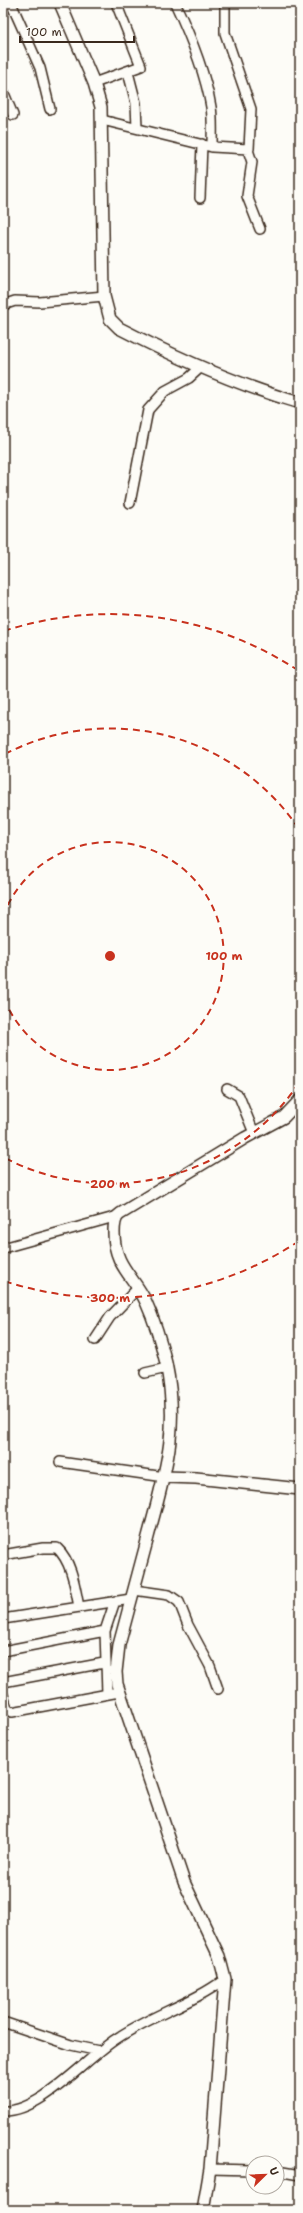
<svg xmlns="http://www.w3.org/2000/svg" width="303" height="2213" viewBox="0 0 303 2213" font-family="'Shantell Sans',sans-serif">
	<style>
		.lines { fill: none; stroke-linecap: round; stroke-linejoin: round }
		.minor-casing { stroke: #3b2a1e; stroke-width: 12 }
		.tertiary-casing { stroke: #3b2a1e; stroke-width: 14 }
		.minor { stroke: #fdfcf7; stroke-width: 9 }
		.tertiary { stroke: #fdfcf7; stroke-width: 11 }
		.ring { fill: none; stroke: #c8321e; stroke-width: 2; stroke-dasharray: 7 5 }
		.centre { fill: #c8321e; stroke: #fdfcf7; stroke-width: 2 }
		.ring-label { font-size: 12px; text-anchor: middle; font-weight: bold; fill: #c8321e; stroke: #fdfcf7; stroke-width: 4; stroke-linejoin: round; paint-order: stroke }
	</style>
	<rect width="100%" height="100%" fill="#fdfcf7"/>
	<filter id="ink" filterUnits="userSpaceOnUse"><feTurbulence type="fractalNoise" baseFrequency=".025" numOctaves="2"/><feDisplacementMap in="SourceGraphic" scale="8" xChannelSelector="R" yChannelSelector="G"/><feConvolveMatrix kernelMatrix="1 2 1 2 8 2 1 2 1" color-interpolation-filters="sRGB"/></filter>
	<g filter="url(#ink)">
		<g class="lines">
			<defs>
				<path id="minor" d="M11 3 40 68 50 109
					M175 3C190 35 205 71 211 107 213 120 212 134 212 147
					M128 72 136 103 137 128
					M94 83 141 66 116 3
					M3 91 13 115
					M102 120 212 147 249 149 251 109 225 33V3
					M248 150 252 162 247 196 260 229
					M200 198 202 144
					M3 305 15 301 40 302 104 296
					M130 503 148 410 165 391 189 378 201 367
					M227 1089 239 1096 254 1133
					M3 1248 118 1216
					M95 1340 110 1317 138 1288
					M145 1373 167 1368
					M60 1462 165 1477
					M3 1555 43 1548H57C72 1562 75 1587 79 1607
					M134 1590 169 1595 179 1602 188 1625 210 1666 218 1689
					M3 1619 131 1599
					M105 1631 115 1601
					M3 1651 105 1631 107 1694
					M3 1682 104 1663
					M3 1695 7 1709 12 1712 119 1692
					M3 2022 71 2045 99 2051
					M3 2111C41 2112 84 2060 116 2039 151 2015 192 2004 225 1979
					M210 2169 253 2170
					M277 2171 300 2175"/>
				<path id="tertiary" d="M60 3 94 83 101 107 104 296 110 319 119 328C177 358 237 385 300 403
					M165 1477 196 1478 300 1489
					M203 2210 210 2169 225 1979 219 1956 184 1882 117 1684 116 1672 119 1645C129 1609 138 1573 148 1537 165 1473 180 1430 166 1363 161 1342 155 1322 146 1302 134 1276 114 1266 114 1233 114 1226 114 1218 120 1214L245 1138 284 1117 300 1100"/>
			</defs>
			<use href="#minor" class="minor-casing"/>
			<use href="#tertiary" class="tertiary-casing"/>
			<use href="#minor" class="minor"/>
			<use href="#tertiary" class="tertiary"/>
		</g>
	</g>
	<g class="ring">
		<path d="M3 916A114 114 0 1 1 3 996"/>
		<path d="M299 1083A228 228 0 0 1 5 1158M5 754A228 228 0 0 1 299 829"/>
		<path d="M299 1241A342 342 0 0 1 4 1281M4 631A342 342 0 0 1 299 671"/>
	</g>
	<circle cx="110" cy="956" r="6" class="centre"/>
	<g class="ring-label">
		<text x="224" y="960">100 m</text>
		<text x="110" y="1188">200 m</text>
		<text x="110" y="1302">300 m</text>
	</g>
	<rect width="303" height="2213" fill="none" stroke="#fdfcf7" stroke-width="16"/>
	<rect x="8" y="8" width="287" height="2197" fill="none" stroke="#3b2a1e" stroke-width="1.5" filter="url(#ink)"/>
	<g transform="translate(265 2175) rotate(67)"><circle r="19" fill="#fdfcf7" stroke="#afa8a0"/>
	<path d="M0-3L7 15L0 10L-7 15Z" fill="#c8321e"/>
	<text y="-6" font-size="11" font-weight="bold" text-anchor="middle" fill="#3b2a1e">U</text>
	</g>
	<path d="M20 36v6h114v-6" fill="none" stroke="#3b2a1e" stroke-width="2"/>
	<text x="26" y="36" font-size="12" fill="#3b2a1e" stroke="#fdfcf7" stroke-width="3" paint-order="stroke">100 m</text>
</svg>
